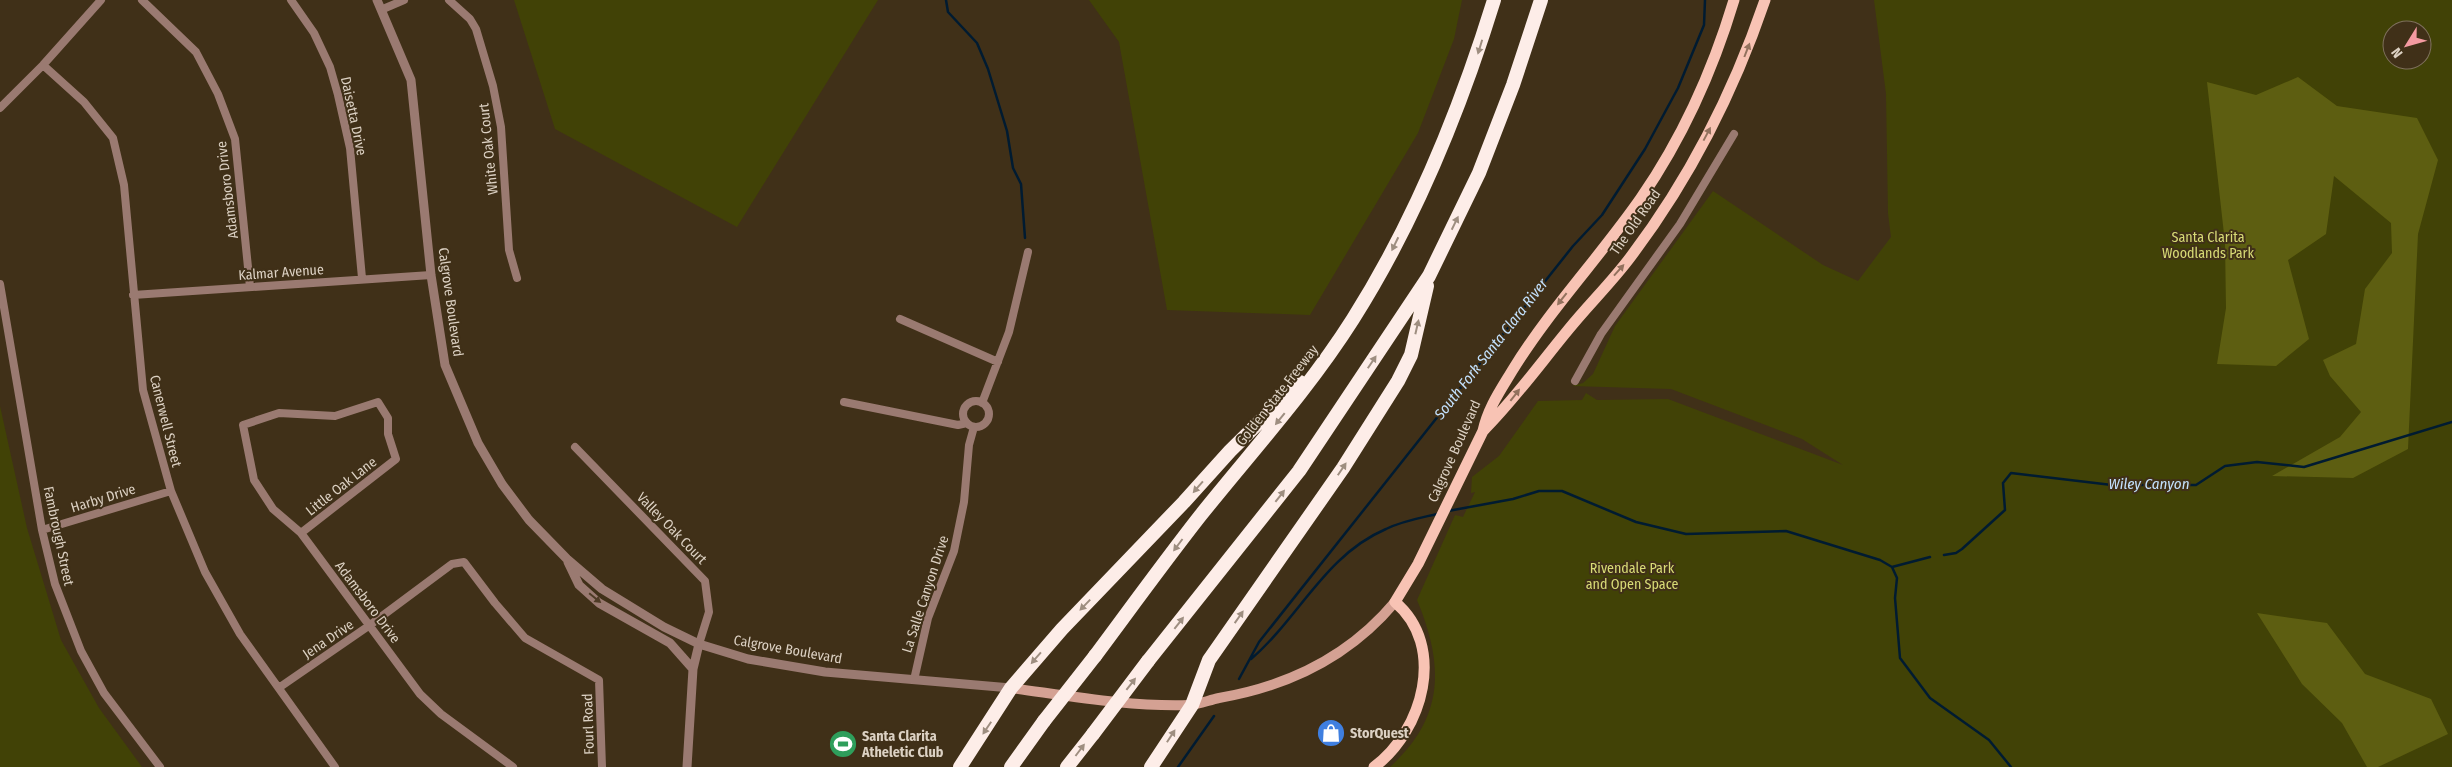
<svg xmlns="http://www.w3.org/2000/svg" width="2452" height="767" viewBox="0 0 2452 767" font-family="'Fira Sans Condensed',sans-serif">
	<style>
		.green { fill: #414206; fill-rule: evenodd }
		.forest { fill: #5d5e11 }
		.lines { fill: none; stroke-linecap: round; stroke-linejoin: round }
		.stream { stroke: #001b31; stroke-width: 2.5 }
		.minor { stroke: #9a7a71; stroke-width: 8 }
		.tertiary { stroke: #9a7a71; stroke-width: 9 }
		.secondary { stroke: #d4a193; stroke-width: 10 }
		.primary { stroke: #f8c3b4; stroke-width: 11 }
		.motorway { stroke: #fdede8; stroke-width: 14 }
		.motorway-bridge { stroke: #fdede8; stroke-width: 14 }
		.oneway { fill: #9e8e80 }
		.oneway2 { fill: #93725e }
		.oneway3 { fill: #4e3b25 }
		.labels { text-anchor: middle; stroke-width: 4; stroke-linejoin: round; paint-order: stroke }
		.street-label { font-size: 14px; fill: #dcd1c3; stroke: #403018 }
		.park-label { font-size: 14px; fill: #d8db76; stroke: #403018 }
		.poi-label { font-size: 14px; font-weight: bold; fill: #dcd1c3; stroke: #403018; text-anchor: start }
		.water-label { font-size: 15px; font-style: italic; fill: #c3e1fd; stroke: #403018 }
	</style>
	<rect width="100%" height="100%" fill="#403018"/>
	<path class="green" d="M514 0H878L737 227 555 129Z
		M1089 0H1462L1454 39 1418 133 1310 315 1167 310 1119 42Z
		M1874 0H2452V767H1390C1445 717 1444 665 1417 600L1455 515 1463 517 1475 492 1471 493 1472 477 1499 456 1538 401 1582 400 1586 393 1597 400 1668 399 1843 465 1802 439 1671 389 1572 386 1583 383 1593 374 1615 326 1713 191 1823 265 1858 281 1891 237 1888 213 1886 94ZM2392 30H2422V60H2392Z
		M0 406 27 528 61 640 99 708 142 767H0Z"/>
	<path class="forest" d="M2298 77 2337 106 2417 118 2438 160 2418 234 2408 449 2353 478 2272 476 2340 437 2361 412 2330 376 2323 360 2356 344 2365 289 2392 253 2391 223 2334 176 2326 234 2288 260 2309 339 2276 366 2217 364 2226 308 2225 243 2207 82 2256 95Z
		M2257 613 2327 623 2365 674 2431 699 2448 734 2378 767H2367L2342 723 2302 684Z"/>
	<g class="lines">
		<path class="stream" d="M946 0 948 12 977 43 988 69 1007 131 1013 168 1021 184 1025 238
			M1448 511 1513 499 1539 491H1562L1636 522 1686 534 1786 531 1880 560 1892 567 1897 578 1895 598 1900 658 1930 698 1989 740 2011 767
			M1944 555 1956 553 1962 549 2005 510 2003 483 2011 473 2112 485H2196L2225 466 2257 462 2304 467 2452 422
			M1892 567 1930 557
			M1251 659C1299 618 1325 555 1386 529 1402 521 1420 518 1437 514
			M1239 679 1259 642 1573 246 1602 215 1645 149 1678 88 1704 25 1705 0
			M1178 767 1214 716"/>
		<path class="minor" d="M142 0 196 52 218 94 235 139 250 287
			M291 0 314 33 330 67 338 95 350 148 362 278
			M449 0 470 19 476 29 493 86 501 127 509 250 517 278
			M383 9 404 0
			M43 65 84 102 113 138 124 185 143 390 171 491 205 572 240 634 335 767
			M0 108 43 65 101 0
			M0 284 42 530 55 584 81 651 104 693 160 767
			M133 295 431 275
			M900 319 998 362
			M1575 381 1601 334 1680 224 1734 134
			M963 414a13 13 0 1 1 26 0a13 13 0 1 1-26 0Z
			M844 402 958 425 967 423
			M982 403 1009 332 1028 252
			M575 447 705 581 709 612 699 644
			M42 530 171 491
			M301 533 396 459 388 434V418L378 402 335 416 279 413 243 425 254 480 273 509 301 533 420 694 441 714 513 767
			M914 680 928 618 954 551 964 502 969 445 974 427
			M280 687 370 625 452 564 464 562 495 603 525 638 599 680 602 767"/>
		<path class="tertiary" d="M377 0 411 80 431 275 445 365 478 443 502 484 529 520 567 559 602 589 664 627 699 644 748 659 825 672 1011 688
			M568 562 579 585 599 603 670 643 693 669
			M687 767 693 669 699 644"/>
		<path class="secondary" d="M1011 688C1070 696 1130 707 1189 705 1199 705 1209 700 1219 698 1289 686 1349 657 1395 602"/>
		<path class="primary" d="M1483 431C1514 400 1540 364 1568 330 1589 304 1613 281 1632 255 1690 178 1734 91 1765 0
			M1374 767C1423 731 1447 646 1395 602L1418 564 1483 431C1488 408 1500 391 1512 371 1550 309 1600 257 1641 198 1683 137 1713 70 1734 0"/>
		<path class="motorway" d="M1095 656C1130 609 1164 562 1200 516 1252 451 1308 390 1353 319 1415 221 1460 110 1494 0
			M1148 661 1299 471 1429 276 1479 173 1513 85 1541 0
			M960 767 1011 688 1062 629 1184 502 1230 451 1300 382
			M1011 767 1044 721
			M1067 767 1093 734
			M1151 767 1192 705 1209 660 1343 468 1398 381 1411 355 1427 286"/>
		<path class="motorway-bridge" d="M1044 721 1095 656
			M1093 734 1148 661"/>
	</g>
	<defs><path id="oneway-solid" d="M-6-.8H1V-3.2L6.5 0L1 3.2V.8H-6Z" transform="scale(1.25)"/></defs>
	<g class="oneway">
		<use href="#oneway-solid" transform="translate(1480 47) rotate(107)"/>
		<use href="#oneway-solid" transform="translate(1455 223) rotate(-64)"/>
		<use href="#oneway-solid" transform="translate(1395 244) rotate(116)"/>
		<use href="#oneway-solid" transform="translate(1417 327) rotate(-77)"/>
		<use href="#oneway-solid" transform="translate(1372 362) rotate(-56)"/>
		<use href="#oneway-solid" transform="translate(1280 419) rotate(129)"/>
		<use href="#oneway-solid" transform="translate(1342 469) rotate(-56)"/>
		<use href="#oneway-solid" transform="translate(1198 487) rotate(131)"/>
		<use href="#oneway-solid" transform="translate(1280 496) rotate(-52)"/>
		<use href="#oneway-solid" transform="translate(1178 545) rotate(127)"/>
		<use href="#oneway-solid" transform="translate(1085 605) rotate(134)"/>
		<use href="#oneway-solid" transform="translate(1239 617) rotate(-55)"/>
		<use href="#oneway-solid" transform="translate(1179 623) rotate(-52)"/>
		<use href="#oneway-solid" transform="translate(1036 658) rotate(131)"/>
		<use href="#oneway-solid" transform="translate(1131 684) rotate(-52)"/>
		<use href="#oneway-solid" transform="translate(987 728) rotate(124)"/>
		<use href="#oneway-solid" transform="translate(1171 736) rotate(-57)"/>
		<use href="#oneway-solid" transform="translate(1080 750) rotate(-53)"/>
	</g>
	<g class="oneway2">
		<use href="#oneway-solid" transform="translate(1747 50) rotate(-69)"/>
		<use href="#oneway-solid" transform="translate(1707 134) rotate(-62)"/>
		<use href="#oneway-solid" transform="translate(1619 270) rotate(-48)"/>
		<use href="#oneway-solid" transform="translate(1562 299) rotate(128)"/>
		<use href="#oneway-solid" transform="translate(1515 395) rotate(-52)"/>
	</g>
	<use class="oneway3" href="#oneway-solid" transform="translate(595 598) rotate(39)"/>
	<defs>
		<symbol id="shop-disc" viewBox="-11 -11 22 22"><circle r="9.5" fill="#3f7fe0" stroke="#403018"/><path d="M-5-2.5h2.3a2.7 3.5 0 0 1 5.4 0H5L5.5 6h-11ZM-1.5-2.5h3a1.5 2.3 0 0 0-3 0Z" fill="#fff"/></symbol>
		<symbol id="stadium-disc" viewBox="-11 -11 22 22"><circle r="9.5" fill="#2e9e5b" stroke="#403018"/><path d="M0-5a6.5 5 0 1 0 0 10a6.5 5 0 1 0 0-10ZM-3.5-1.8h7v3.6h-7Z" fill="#fff"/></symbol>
	</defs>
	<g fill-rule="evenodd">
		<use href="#shop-disc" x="1315" y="717" width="32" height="32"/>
		<use href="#stadium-disc" x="827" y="728" width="32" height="32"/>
	</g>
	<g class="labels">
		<g class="street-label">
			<text transform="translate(354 116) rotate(78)" y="5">Daisetta Drive</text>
			<text transform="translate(488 149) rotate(-96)" y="5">White Oak Court</text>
			<text transform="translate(227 190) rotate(-97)" y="5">Adamsboro Drive</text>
			<text transform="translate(1635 222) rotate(-55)" y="5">The Old Road</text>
			<text transform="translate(281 272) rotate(-4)" y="5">Kalmar Avenue</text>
			<text transform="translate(451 302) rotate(82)" y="5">Calgrove Boulevard</text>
			<text transform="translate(1277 395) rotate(-52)" y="5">Golden State Freeway</text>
			<text transform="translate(166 421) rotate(76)" y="5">Canerwell Street</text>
			<text transform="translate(1454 451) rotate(-66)" y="5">Calgrove Boulevard</text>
			<text transform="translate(341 486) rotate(-38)" y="5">Little Oak Lane</text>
			<text transform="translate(103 498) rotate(-17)" y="5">Harby Drive</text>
			<text transform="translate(672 528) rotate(46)" y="5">Valley Oak Court</text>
			<text transform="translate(59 536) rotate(78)" y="5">Fambrough Street</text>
			<text transform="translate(925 594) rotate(-72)" y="5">La Salle Canyon Drive</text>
			<text transform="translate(368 602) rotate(53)" y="5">Adamsboro Drive</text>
			<text transform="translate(328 639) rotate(-34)" y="5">Jena Drive</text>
			<text transform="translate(788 649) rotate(10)" y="5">Calgrove Boulevard</text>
			<text transform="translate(588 724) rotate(-92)" y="5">Fourl Road</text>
		</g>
		<g class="park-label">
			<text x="2208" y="242">Santa Clarita<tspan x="2208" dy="16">Woodlands Park</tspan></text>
			<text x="1632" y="573">Rivendale Park<tspan x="1632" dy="16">and Open Space</tspan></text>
		</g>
		<g class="poi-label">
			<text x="1350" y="738">StorQuest</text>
			<text x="862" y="741">Santa Clarita<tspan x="862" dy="16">Atheletic Club</tspan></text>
		</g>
		<g class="water-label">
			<text transform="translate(1491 349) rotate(-52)" y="5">South Fork Santa Clara River</text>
			<text x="2149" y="489">Wiley Canyon</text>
		</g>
	</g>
	<g transform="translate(2407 45) rotate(233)"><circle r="24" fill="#403018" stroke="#7e705c"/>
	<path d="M0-4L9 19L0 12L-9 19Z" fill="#f49aa1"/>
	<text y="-8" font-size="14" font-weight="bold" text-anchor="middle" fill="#dcd1c3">N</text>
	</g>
</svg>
